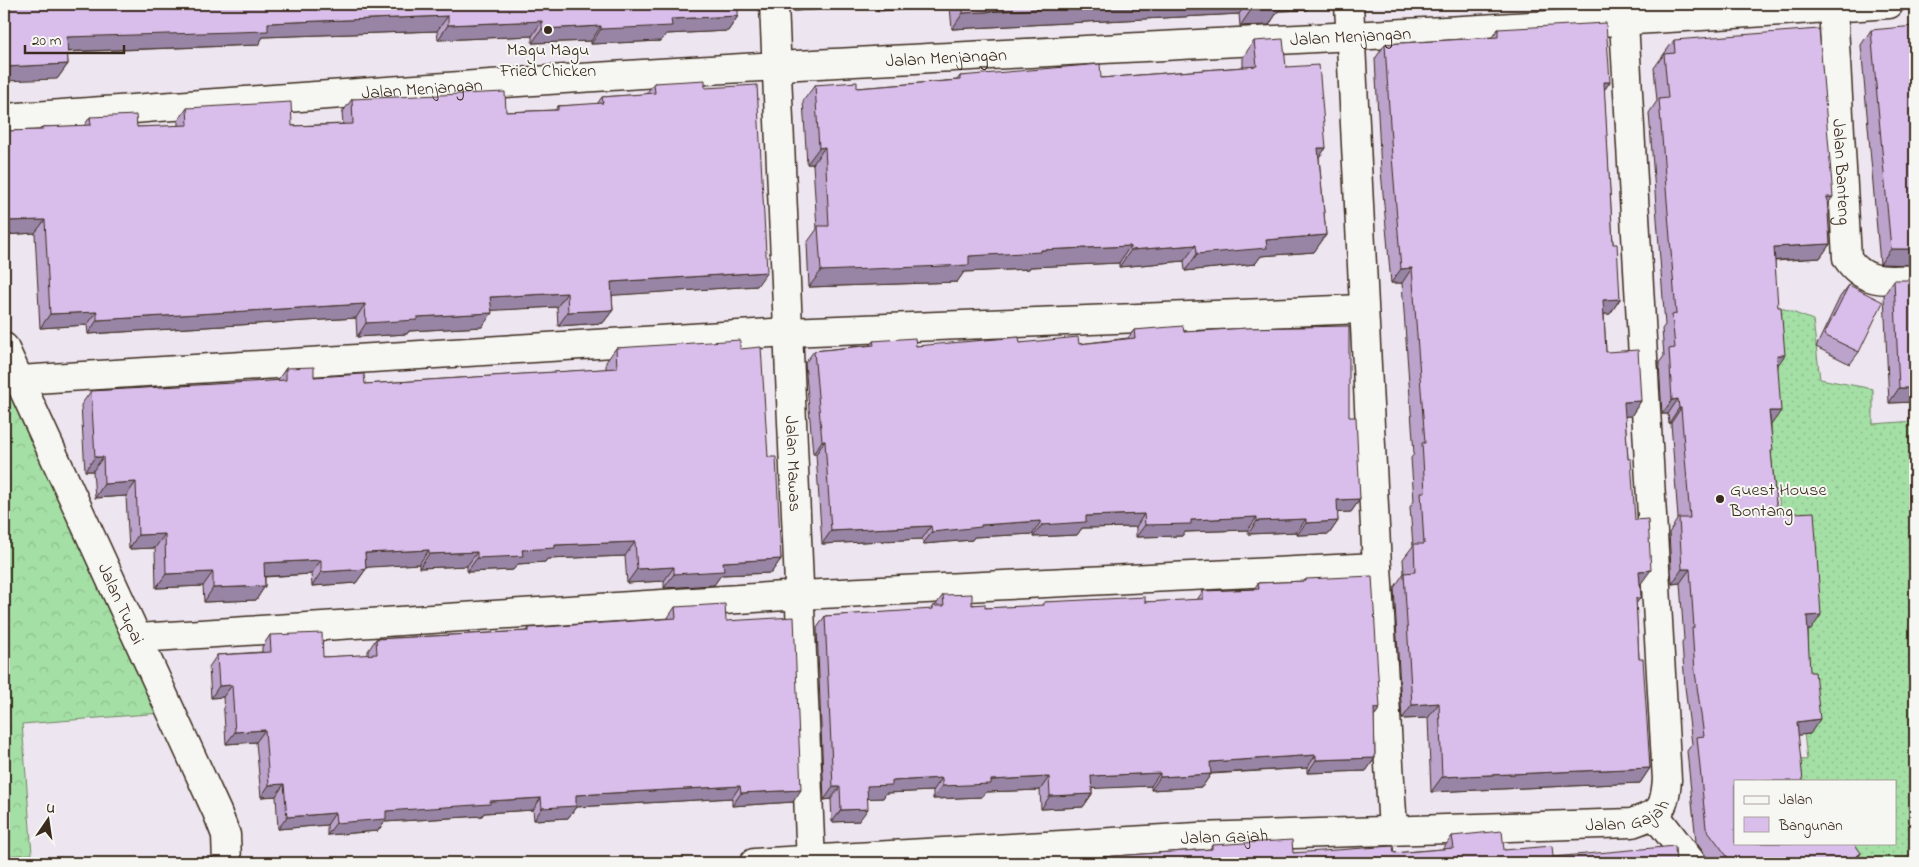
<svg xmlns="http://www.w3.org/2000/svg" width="1919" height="867" viewBox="0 0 1919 867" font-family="'Indie Flower',sans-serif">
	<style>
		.grass { fill: url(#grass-dots); stroke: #708462 }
		.forest { fill: url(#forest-crowns); stroke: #708462 }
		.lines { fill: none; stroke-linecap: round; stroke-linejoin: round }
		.minor-casing { stroke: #3b2a1e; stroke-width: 31 }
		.minor { stroke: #f6f6f2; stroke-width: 28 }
		.wall { fill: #bba3cb; stroke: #3b2a1e }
		.shaded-wall { fill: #9885a5; stroke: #3b2a1e }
		.building { fill: #d9beec; stroke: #3b2a1e }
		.poi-dot { fill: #3b2a1e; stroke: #f6f6f2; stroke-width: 2 }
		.labels { text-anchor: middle; stroke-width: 4; stroke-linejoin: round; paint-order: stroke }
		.street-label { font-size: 18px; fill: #3b2a1e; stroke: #f6f6f2 }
		.poi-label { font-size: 18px; fill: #3b2a1e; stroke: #f6f6f2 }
	</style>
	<defs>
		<pattern id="grass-dots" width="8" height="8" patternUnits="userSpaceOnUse" patternTransform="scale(1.25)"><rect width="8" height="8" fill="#a4dfa5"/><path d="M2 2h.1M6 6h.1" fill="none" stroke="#8ec08e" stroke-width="1.8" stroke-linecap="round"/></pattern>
		<pattern id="forest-crowns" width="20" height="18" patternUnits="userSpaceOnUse" patternTransform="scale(1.25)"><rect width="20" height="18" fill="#a4dfa5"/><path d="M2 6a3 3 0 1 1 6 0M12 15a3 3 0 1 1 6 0" fill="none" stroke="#8ec08e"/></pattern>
	</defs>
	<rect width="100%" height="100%" fill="#ede5f0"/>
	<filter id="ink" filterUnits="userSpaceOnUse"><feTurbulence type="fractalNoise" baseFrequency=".02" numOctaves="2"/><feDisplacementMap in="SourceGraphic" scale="10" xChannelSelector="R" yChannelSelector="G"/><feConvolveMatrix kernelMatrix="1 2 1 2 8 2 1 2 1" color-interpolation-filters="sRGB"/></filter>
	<g filter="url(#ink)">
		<path class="grass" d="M1761 300 1813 320 1820 379 1873 389V424L1915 421V863H1822L1804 843H1895V781H1771L1769 758 1807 760 1778 490 1754 492Z"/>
		<path class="forest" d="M4 363 161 713 22 724 32 854 4 856Z"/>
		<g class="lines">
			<defs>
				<g id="minor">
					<path id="s1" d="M774 4 811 863"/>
					<path d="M1349 4 1377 567 1393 830"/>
					<path id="s2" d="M1833 8 1847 258C1865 285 1887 280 1915 279"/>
					<path id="s3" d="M4 118C263 100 521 80 780 66 1150 46 1520 29 1889 4"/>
					<path id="s4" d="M4 347 217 812 226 835 227 863"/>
					<path d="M19 380 788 332 1363 309"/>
					<path d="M138 638 800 595 1377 567"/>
					<path d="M1655 815 1692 863"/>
					<path id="s5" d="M754 863 1198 837 1632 823C1661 813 1664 811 1667 780L1624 22"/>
				</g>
			</defs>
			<use href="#minor" class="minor-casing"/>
			<use href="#minor" class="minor"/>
		</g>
		<path class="wall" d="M4 4 738 16 728 31 666 34 661 41 591 44V41L532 43V36L438 40 437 31 263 37 258 45 67 52 68 64 57 79Z
			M794 4H1311L1307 10 1278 11 1269 25 1240 26 1239 14 952 29 950 7 877 11V6L794 11Z
			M1498 29 1610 82 1604 90 1613 244 1620 299 1610 314H1604L1606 352 1641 401 1631 416H1625L1628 459 1640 585 1636 603 1639 659 1650 768 1640 783 1431 792 1428 718 1402 719 1394 588 1404 573 1403 559 1413 546 1410 507 1414 501 1411 458 1414 454 1402 283H1391L1381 171 1375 59 1385 44 1492 37Z
			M1871 30 1915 265 1880 264 1861 45Z
			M1674 40 1827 204 1830 244 1820 258 1775 261 1778 365 1771 425V453L1777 514 1811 630H1808L1810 734 1798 735 1735 781 1861 853 1854 863H1711L1696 842 1687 751 1692 744 1685 687 1682 643 1684 640 1680 583 1672 584 1669 533 1678 518 1671 423H1669L1668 414H1662L1659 363 1664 356 1662 329 1665 325 1649 113 1657 101 1654 68Z
			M1254 41 1286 67 1326 148 1319 157 1326 235 1314 252 1261 256 1255 264 1185 271 1184 261 1119 267V263L1030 267 1029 269 964 272 957 282 809 287 807 243 817 229 813 164H807L803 101 815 85 857 88 957 80 960 76 1101 78 1243 67V57Z
			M654 83 705 88 757 286 612 295 613 310 603 323 558 326 557 307 491 310 482 327 409 331 407 334 357 337 356 318 88 334 87 325 40 328 35 233 4 235V131L39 130 42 127 84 126 90 117 137 127 178 126V121L187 108 292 126 343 124 342 113 352 99 506 112 555 110 558 106 597 104 602 97 646 94Z
			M1894 280 1915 402 1889 403 1884 295Z
			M1849 285 1859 352 1850 364 1816 347 1840 297Z
			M1134 330 1184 332 1349 417 1360 499 1351 512H1337L1338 521 1329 534 1297 535V532L1248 534V530L1185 532 1182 536 1136 537V527L1082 528 1077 535 1033 537V534L974 537 972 540 923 544 922 539 822 544 816 454H813L805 363 814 351 870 345 873 341 916 346 1020 343 1079 344 1128 338Z
			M616 348 740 349 768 457 781 559 771 573 721 575 714 585 664 588V581L627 583 625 556 547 559 545 562 518 564 513 570 467 572V566L419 568V564L366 567V569L356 583 312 586 311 574 265 577V586L256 600 204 602 203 586 156 588 155 548 129 549 126 496 95 498 93 471H85L81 405 91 391 277 381 286 368 314 377 365 384 606 369V362Z
			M1306 579 1380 708 1374 716 1375 758 1366 771 1307 773V768L1211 774 1202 787 1151 790V786L1092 788V794L1083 807 1041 809 1040 790 986 792 982 797 933 799V791L886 793 883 798H867L859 821 832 822 831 799 824 800 817 628 825 616 931 610 933 606H935L943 595 985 608 1041 606 1044 602H1145L1197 600 1203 591 1254 589 1258 583 1304 581Z
			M675 607 726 621 793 802 732 806V798L576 807 568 818 534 820 533 810 484 813 482 816 384 822 378 831 327 835V825L278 829 276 796 261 797 256 742 226 744 223 697 211 698 209 667 217 655 262 652V647L270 635 323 657 368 655V651L376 639 527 631 529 628 667 619Z
			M1452 836 1504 850 1553 857 1676 863H1098L1102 857 1210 849 1212 845 1293 853H1394L1443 849Z"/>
		<path class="shaded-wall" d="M800 4H879L877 6 794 11Z
			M882 4H952L950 7 877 11Z
			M1130 4H1246L1239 14 952 29 963 13Z
			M1274 4H1311L1307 10 1278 11 1269 25 1240 26 1251 10Z
			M448 16 437 31 263 37 258 45 56 52 67 37 268 23Z
			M738 16 728 31 666 34 661 41 591 44 601 29 671 19Z
			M542 21 532 36 438 40 448 25Z
			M601 26 591 41 532 43 542 29Z
			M68 64 57 79 4 81V67Z
			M1604 82H1610L1600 96Z
			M825 147 813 164H807L819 148Z
			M1318 148H1326L1314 164Z
			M1827 197H1833L1822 211Z
			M45 220 35 233 4 235V221Z
			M1326 235 1314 252 1261 256 1255 264 1185 271 1197 254 1266 240Z
			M1830 244 1820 258 1764 261 1774 247Z
			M1196 245 1184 261 1119 267 1131 250Z
			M1130 246 1119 263 1030 267 1029 269 964 272 957 282 809 287 821 271 969 256 1041 250Z
			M1891 249H1915V265L1880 264Z
			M1412 268 1402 283H1391L1401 269Z
			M767 272 757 286 602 296 611 282Z
			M567 293 557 307 481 311 490 297Z
			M1620 299 1610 314H1593L1603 300Z
			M365 304 356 318 88 334 97 320Z
			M613 310 603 323 558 326 568 312Z
			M97 312 87 325 40 328 50 314Z
			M492 313 482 327 409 331 407 334 357 337 366 323 417 317Z
			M1777 355H1785L1775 369Z
			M1899 388H1915V402L1889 403Z
			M1678 399 1668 414H1662L1672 400Z
			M1641 401 1631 416 1614 417 1624 402Z
			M1679 408H1681L1671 423H1669Z
			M1769 411H1781L1771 425Z
			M822 441H825L816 454H813Z
			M95 457H103L93 471H85Z
			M136 482 126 496 95 498 104 484Z
			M1360 499 1351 512 1328 513 1337 500Z
			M1144 514 1136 527 1082 528 1077 535 1033 537 1042 525 1086 516Z
			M1257 517 1248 530 1185 532 1182 536 1136 537 1145 525 1191 520Z
			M1306 519 1297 532 1248 534 1257 521Z
			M1041 521 1033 534 974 537 972 540 923 544 932 532 981 525Z
			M1338 521 1329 534 1297 535 1306 523Z
			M931 526 922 539 822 544 831 531Z
			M165 534 155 548 129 549 138 535Z
			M635 542 625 556 547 559 545 562 518 564 513 570 467 572 477 558 522 550 555 545Z
			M429 550 419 564 356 568 365 553Z
			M477 552 467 566 419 568 429 554Z
			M781 559 771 573 721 575 714 585 664 588 674 574 723 562Z
			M321 560 311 574 255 577 264 563Z
			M674 567 664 581 627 583 637 569Z
			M366 569 356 583 312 586 321 572Z
			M1682 569H1690L1680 583 1672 584Z
			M1651 570 1640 585H1629L1639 571Z
			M213 572 203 586 156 588 166 574Z
			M265 586 256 600 204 602 213 588Z
			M1641 597 1630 612 1636 598Z
			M1821 615 1811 630 1797 631 1807 616Z
			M232 685 223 697 211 698 219 686Z
			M1439 703 1428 718 1402 719 1412 705Z
			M1374 708H1380L1371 721Z
			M1820 719 1810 734 1787 736 1797 722Z
			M265 730 256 742 226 744 235 732Z
			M1316 755 1307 768 1201 774 1210 762Z
			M1375 758 1366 771 1307 773 1316 760Z
			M1650 768 1640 783 1431 792 1442 777Z
			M1160 773 1151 786 1082 789 1091 776Z
			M1211 774 1202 787 1151 790 1160 777Z
			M1049 777 1040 790 986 792 982 797 933 799 942 786 991 780Z
			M942 778 933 791 886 793 883 798 858 799 867 786 892 781Z
			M284 784 276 796 261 797 269 785Z
			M740 786 732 798 576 807 568 818 534 820 542 808 576 795Z
			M833 787H840L831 799 824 800Z
			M801 790 793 802 732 806 741 793Z
			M1092 794 1083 807 1041 809 1050 796Z
			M541 798 533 810 484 813 482 816 384 822 378 831 327 835 336 823 386 811 490 801Z
			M868 809 859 821 832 822 841 810Z
			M335 813 327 825 278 829 287 817Z
			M1861 853 1854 863H1847Z"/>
		<path class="building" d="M4 4H738V16L671 19 672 26 601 29V26L542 29V21L448 25V16L268 23V31L67 37 68 64 4 67Z
			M963 4H1130L963 13Z
			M1251 4H1280V8L1251 10Z
			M1606 23 1610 82H1604L1613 244H1617L1620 299 1603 300 1606 352 1638 350 1641 401 1624 402 1628 459H1631L1635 520 1648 519 1651 570 1639 571 1641 597 1636 598 1639 659H1643L1650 768 1442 777 1439 703 1412 705 1404 573 1415 572 1414 544H1424L1421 492H1425L1422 443H1425L1412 268 1401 269 1392 156 1385 44 1498 37V29Z
			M1915 26V249H1891L1871 30Z
			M1819 29 1833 197H1827L1830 244 1774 247 1778 307H1781L1785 355H1777L1781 411H1769L1773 450 1771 451 1777 514 1814 512 1821 615 1807 616 1810 672H1815L1820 719 1797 722 1803 781H1735V843H1854L1861 853 1847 863H1738V862L1736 863H1732L1706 828 1697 737 1704 736 1695 672 1692 628H1694L1690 569H1682L1679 518H1690L1681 408H1679L1678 399 1672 400 1669 349 1675 348 1672 315 1676 314 1659 99 1668 98 1664 54 1675 53 1674 40Z
			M1283 39 1286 67 1319 65 1326 148H1318L1326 235 1266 240 1267 248 1197 254 1196 245 1131 250 1130 246 1041 250V252L969 256V265L821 271 818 226H829L825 147 819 148 815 85 857 82V88L960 80V76L1100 64 1101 78 1257 66 1254 41Z
			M705 80V88L757 85 767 272 611 282 613 310 568 312 567 293 490 297 492 313 417 317V320L366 323 365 304 97 320V312L50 314 45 220 4 221V131L42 130V127L91 125 90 117 136 115 137 127 188 125 187 108 291 102 292 126 353 124 352 99 505 92 506 112 558 110V106L603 103 602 97 655 93 654 83Z
			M1894 280H1915V388H1899Z
			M1849 285 1883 302 1859 352 1824 335Z
			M1183 326 1184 332 1247 328 1349 326V417H1356L1360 499 1337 500 1338 521 1306 523V519L1257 521V517L1191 520V524L1145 525 1144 514 1086 516V522L1042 525 1041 521 981 525V527L932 532 931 526 831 531 825 441H822L814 351 874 345 873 341 915 338 916 346 1019 337 1020 343 1078 337 1079 344 1135 338 1134 330Z
			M740 340V349L761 347 768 457H776L781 559 723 562 724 571 674 574V567L637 569 635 542 555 545V548L522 550 523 556 477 558V552L429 554V550L365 553 366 569 321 572V560L264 563 265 586 213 588V572L166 574 165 534 138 535 136 482 104 484 103 457H95L91 391 286 380V368L314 367V377L364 374 365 384 617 368 616 348Z
			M1372 576 1380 708H1374L1375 758 1316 760V755L1210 762 1211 774 1160 777V773L1091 776 1092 794 1050 796 1049 777 991 780V784L942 786V778L892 781V785L867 786 868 809 841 810 840 787H833L825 616 933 609V606H944L943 595 972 594V605L985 604V608L1044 605V602L1145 597V602L1203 599V591L1259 589 1258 583 1306 581V579Z
			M725 604 726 621 794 617 801 790 741 793 740 786 576 795V806L542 808 541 798 490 801V804L386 811V819L336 823 335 813 287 817 284 784 269 785 265 730 235 732 232 685 219 686 217 655 271 652 270 635 322 633 323 657 377 654 376 639 529 631V628L676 618 675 607Z
			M1502 831 1504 850 1552 846 1553 857 1675 846 1676 863H1102V857L1212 849V845L1292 840 1293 853 1393 846 1394 853 1454 848 1452 836Z
			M998 862V863H982Z"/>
	</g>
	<g class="poi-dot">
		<circle cx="548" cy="30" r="5"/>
		<circle cx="1720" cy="499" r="5"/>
	</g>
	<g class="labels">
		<g class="street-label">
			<text dy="6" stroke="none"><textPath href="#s3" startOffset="1349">Jalan Menjangan</textPath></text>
			<text dy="6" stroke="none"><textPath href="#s3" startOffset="944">Jalan Menjangan</textPath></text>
			<text dy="6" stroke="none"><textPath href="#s3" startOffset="419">Jalan Menjangan</textPath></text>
			<text dy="6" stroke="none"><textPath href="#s2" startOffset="164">Jalan Banteng</textPath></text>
			<text dy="6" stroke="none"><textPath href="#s1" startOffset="460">Jalan Mawas</textPath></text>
			<text dy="6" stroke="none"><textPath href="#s4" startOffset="282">Jalan Tupai</textPath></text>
			<text dy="6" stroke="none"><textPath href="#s5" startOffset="876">Jalan Gajah</textPath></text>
			<text dy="6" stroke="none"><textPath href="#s5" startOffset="471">Jalan Gajah</textPath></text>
		</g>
		<g class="poi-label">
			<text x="548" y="55">Magu Magu<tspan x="548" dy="21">Fried Chicken</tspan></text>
			<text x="1730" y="495" text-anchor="start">Guest House<tspan x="1730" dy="21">Bontang</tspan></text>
		</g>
	</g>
	<rect width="1919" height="867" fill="none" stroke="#f6f6f2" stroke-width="20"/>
	<rect x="10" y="10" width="1899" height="847" fill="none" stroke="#3b2a1e" stroke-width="2" filter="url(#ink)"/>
	<rect x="1734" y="780" width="162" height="65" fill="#f6f6f2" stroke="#aba49d"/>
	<rect x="1744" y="796" width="25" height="8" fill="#f6f6f2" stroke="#aba49d"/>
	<text x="1779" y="804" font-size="15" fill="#3b2a1e">Jalan</text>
	<rect x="1744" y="817" width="25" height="15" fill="#d9beec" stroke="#aba49d"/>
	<text x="1779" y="830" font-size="15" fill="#3b2a1e">Bangunan</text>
	<g transform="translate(48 820) rotate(13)" stroke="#f6f6f2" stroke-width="4" paint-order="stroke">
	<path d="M0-4L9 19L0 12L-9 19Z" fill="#3b2a1e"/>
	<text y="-8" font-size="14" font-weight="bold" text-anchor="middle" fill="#3b2a1e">U</text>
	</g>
	<path d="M25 45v8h99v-8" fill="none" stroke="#3b2a1e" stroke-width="2.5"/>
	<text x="32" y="45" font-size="15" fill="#3b2a1e" stroke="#f6f6f2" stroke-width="4" paint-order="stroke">20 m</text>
</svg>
